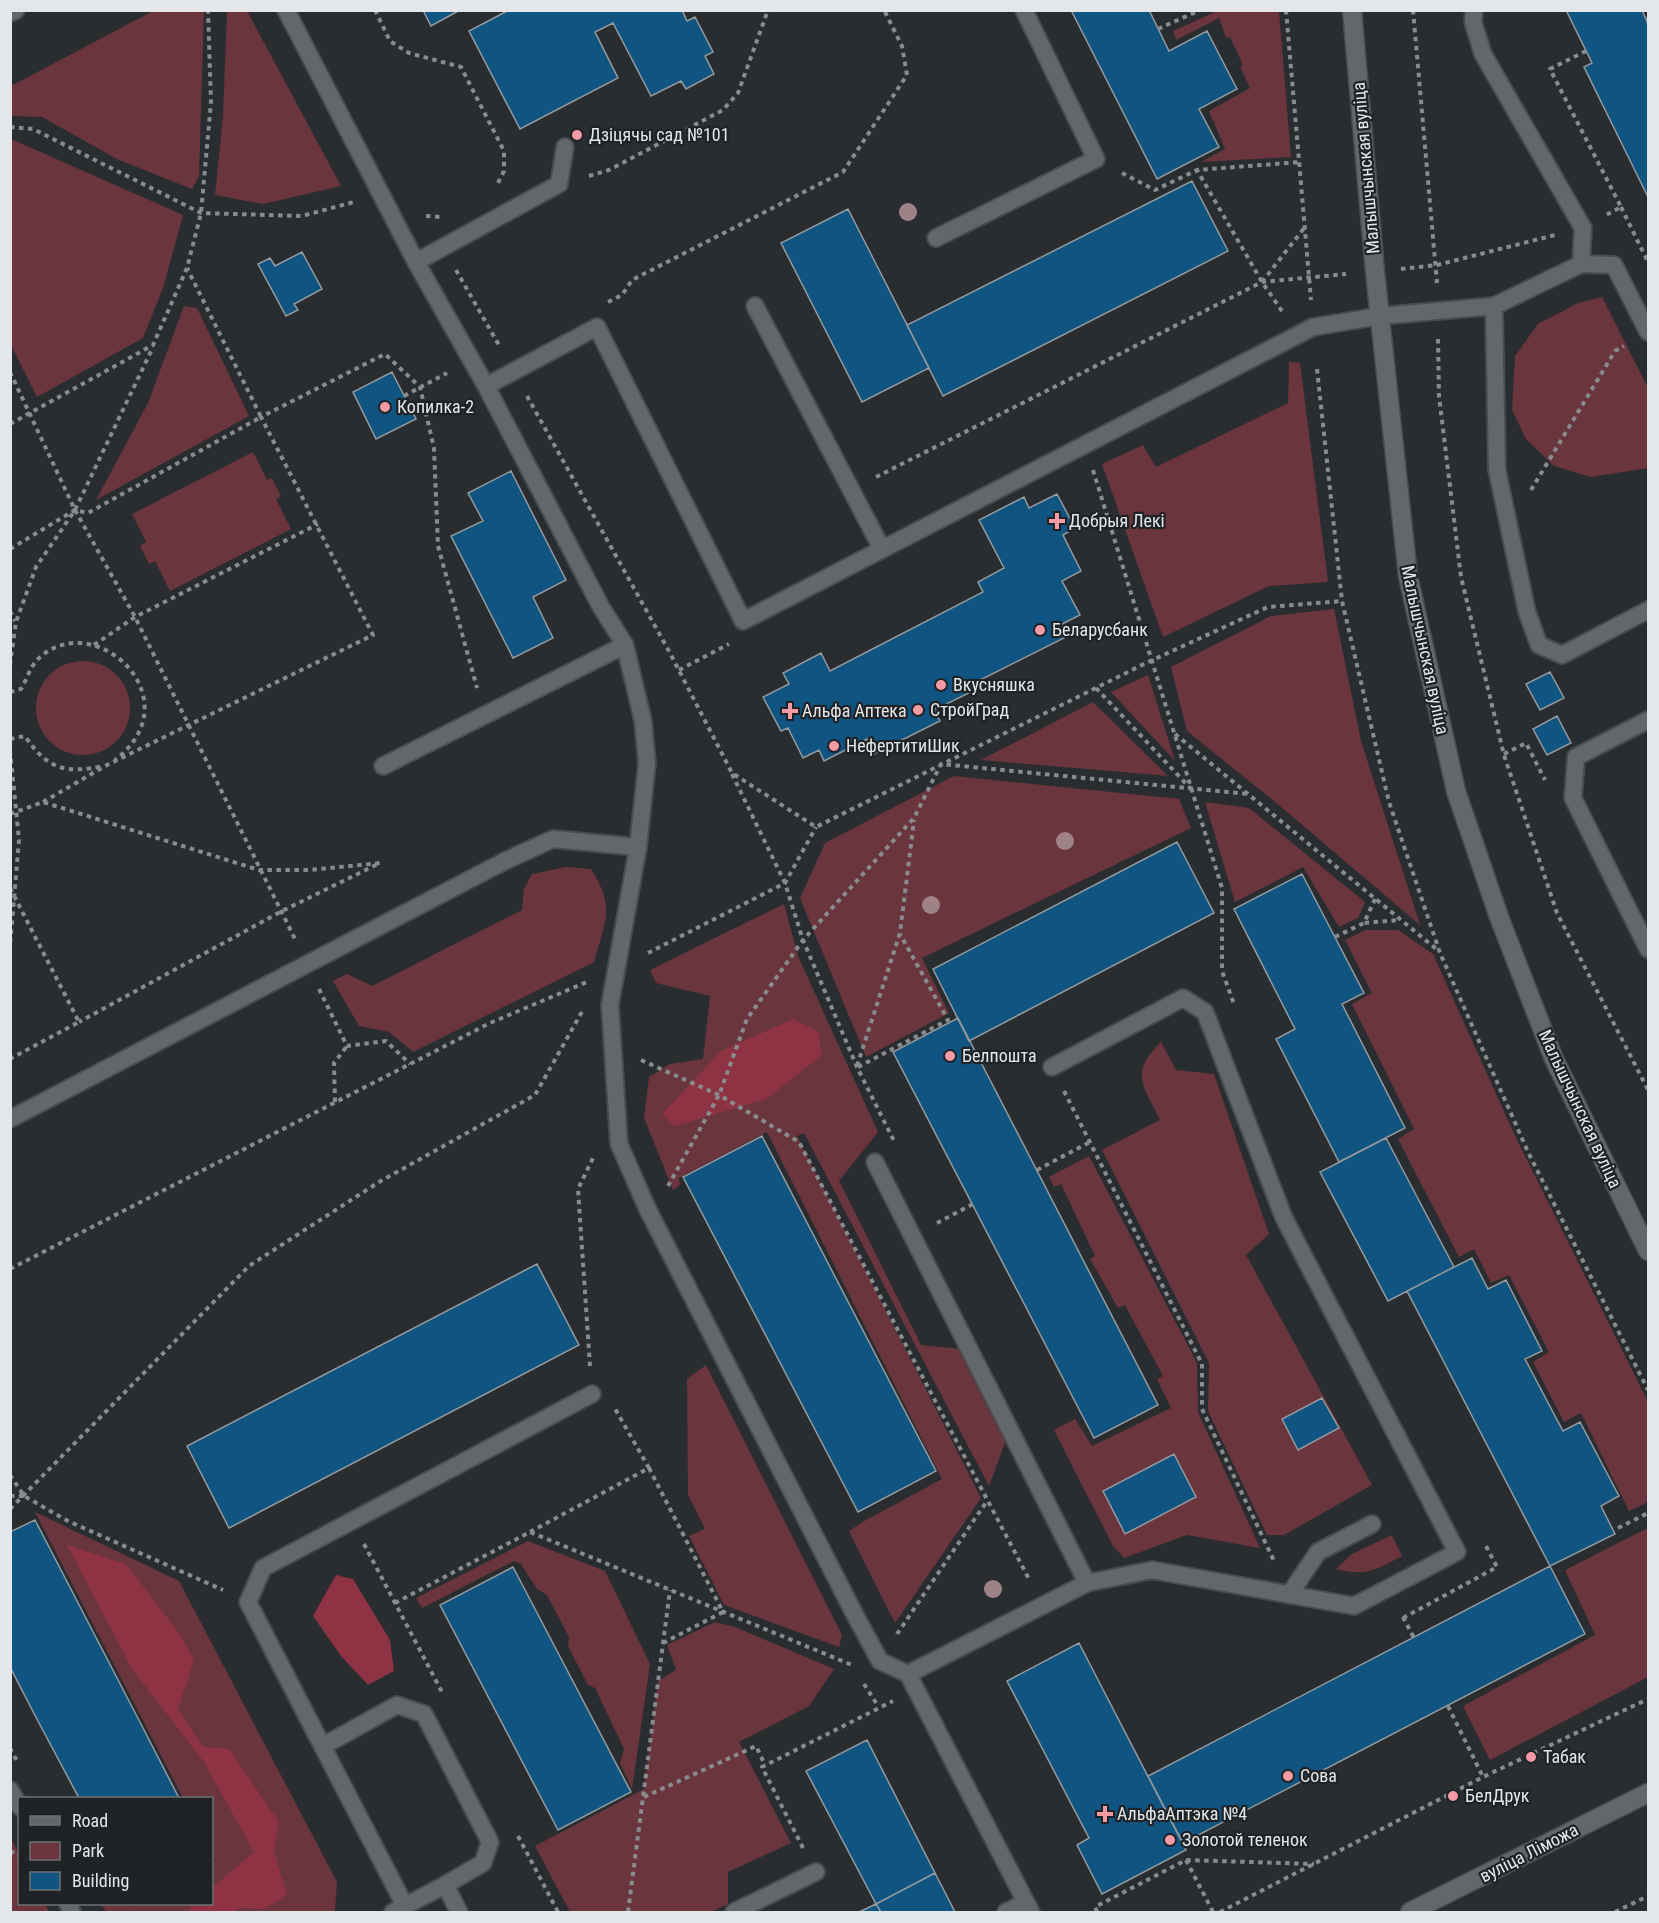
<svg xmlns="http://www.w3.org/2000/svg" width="1659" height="1923" viewBox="0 0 1659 1923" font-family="'Roboto Condensed',sans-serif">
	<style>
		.green { fill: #6a353d }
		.forest { fill: #8d3344 }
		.building { fill: #105582; stroke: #959a9d; stroke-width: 1.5 }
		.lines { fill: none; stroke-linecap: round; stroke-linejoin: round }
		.service-casing { stroke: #494c4e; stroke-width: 20 }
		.minor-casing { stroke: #494c4e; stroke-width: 21 }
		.tertiary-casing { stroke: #494c4e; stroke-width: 21 }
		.path { stroke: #898c8f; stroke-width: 4; stroke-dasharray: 4.5 4.5; stroke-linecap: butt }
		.service { stroke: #63676b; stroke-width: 16 }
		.minor { stroke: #63676b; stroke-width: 18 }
		.tertiary { stroke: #63676b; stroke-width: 18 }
		.tree { fill: #9e8287 }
		.poi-dot { fill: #f49aa5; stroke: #202326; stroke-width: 2 }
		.labels { text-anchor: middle; stroke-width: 4.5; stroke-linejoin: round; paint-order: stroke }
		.poi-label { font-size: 18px; fill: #e4e7e9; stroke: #202326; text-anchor: start }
		.street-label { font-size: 18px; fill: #e4e7e9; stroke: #202326 }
	</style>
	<rect width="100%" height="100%" fill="#292d30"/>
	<path class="green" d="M155 10 204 11 199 176 192 189 117 159 42 117 11 116V86Z
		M227 11H247L341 186 263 204 215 195 223 117Z
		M1217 11H1279L1291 157 1201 162 1225 149 1209 111 1250 88 1240 67 1243 65 1230 37 1226 38 1219 18 1176 40 1173 31Z
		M11 139 183 215 163 288 143 338 37 397 11 345Z
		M1602 297 1648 388V468L1591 477 1554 466 1526 439 1512 410 1515 356 1538 324 1578 303Z
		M184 306 197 308 249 416 96 500 148 403Z
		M1289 362 1300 363 1328 582 1269 586 1163 637 1102 464 1143 445 1156 467 1288 403Z
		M253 452 267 480 272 478 281 496 276 499 291 529 170 591 155 561 149 564 140 546 146 542 132 514Z
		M1334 609 1361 741 1420 925 1274 801 1187 731 1171 667 1271 616Z
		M36 708a47 47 0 1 1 94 0a47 47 0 1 1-94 0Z
		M1148 675 1175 761 1111 692Z
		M1093 702 1168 776 981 760Z
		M954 776 1179 799 1191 828 922 958 949 1013 866 1057 800 898 825 843Z
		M1205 802 1249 808 1365 902 1358 918 1339 927 1303 867 1235 902Z
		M566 867 591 869C616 908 605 921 594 962L413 1052 389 1032 359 1026 333 981 347 974 372 986 522 910 524 889 532 874Z
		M784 904 798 956 878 1132 839 1181 921 1345 961 1349 1006 1440 989 1486 804 1133 797 1136 981 1498 895 1623 849 1531 866 1520 942 1479 767 1132 679 1178 680 1185 673 1190 644 1118 649 1077 670 1064 703 1059 710 996 656 983 650 970Z
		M1365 930H1398L1433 954 1516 1138 1648 1402V1502L1629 1511 1581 1413 1564 1422 1533 1362 1549 1352 1509 1275 1491 1283 1474 1249 1459 1257 1398 1139 1414 1129 1352 1004 1372 993 1345 940Z
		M1161 1042 1176 1070 1214 1074 1269 1234 1246 1255 1372 1485 1284 1535H1267L1208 1411 1209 1363 1102 1150 1160 1120C1143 1085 1129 1073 1161 1042Z
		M1089 1156 1197 1363 1198 1412 1260 1548 1187 1535 1124 1558 1113 1546 1054 1430 1075 1419 1092 1446 1171 1408 1157 1379 1163 1376 1125 1305 1118 1308 1090 1259 1095 1256 1061 1184 1054 1187 1049 1177Z
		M706 1365 842 1635 839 1647 724 1605 689 1536 705 1529 688 1495 687 1379Z
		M35 1512 179 1581 337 1882 335 1912H106L101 1904H128L130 1906 134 1904H212V1863L215 1861 212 1854V1798H183Z
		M1648 1528V1677L1490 1760 1463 1706 1595 1635 1565 1570Z
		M1392 1535 1402 1556C1376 1570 1366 1577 1336 1569L1352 1554Z
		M528 1541 605 1571 650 1664 632 1789 620 1763 624 1749 595 1688 588 1685 568 1646 569 1637 547 1595 537 1589 521 1564 514 1561 422 1608 416 1598Z
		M715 1622 735 1627 834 1669 809 1706 739 1742 791 1843 728 1872V1904L711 1912H570L535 1846 644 1789 658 1681 676 1670 667 1645Z
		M11 1837 19 1855 20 1904H45L49 1912H11Z"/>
	<path class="forest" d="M793 1019 819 1032 821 1056 766 1099 675 1126 662 1114 721 1051Z
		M67 1545 126 1564 179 1633 194 1660 178 1709 203 1747 229 1749 279 1822 274 1851 287 1895 264 1909 240 1908 235 1912H190L192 1904H212V1888L254 1852 204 1762 132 1669Z
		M336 1575 353 1579 390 1640 394 1671 368 1685 341 1656 313 1616Z"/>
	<path class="building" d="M423 10H460L431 26Z
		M509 10H682L687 21 695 17 713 52 705 56 714 74 686 89 681 81 651 96 613 23 595 32 618 78 520 129 469 31Z
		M1071 10H1149L1169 51 1207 31 1237 89 1199 109 1219 147 1157 179Z
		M1566 10H1642L1648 24V197L1584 67 1592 63Z
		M1192 181 1228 251 943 396 907 325Z
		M848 209 929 368 862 402 781 243Z
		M302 252 322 289 294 304 298 310 286 316 258 264 270 258 275 266Z
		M392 372 416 419 376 439 353 392Z
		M511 471 566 580 533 597 553 638 513 658 451 536 483 521 468 493Z
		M1057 494 1075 528 1063 535 1081 571 1062 581 1080 615 1062 624 1068 636 980 680 983 686 934 710 940 721 874 754 867 739 824 761 819 750 803 758 788 728 781 731 763 697 789 684 783 673 821 653 830 671 983 592 978 582 1004 568 979 520 1024 497 1029 508Z
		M1550 672 1564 698 1540 710 1526 684Z
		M1557 716 1571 743 1547 755 1533 729Z
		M1177 842 1214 913 969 1041 933 969Z
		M1302 874 1364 993 1342 1004 1405 1128 1339 1162 1276 1039 1295 1029 1234 909Z
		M958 1018 1158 1405 1094 1438 893 1052Z
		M762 1136 936 1471 858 1512 683 1177Z
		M1386 1138 1454 1267 1388 1301 1320 1172Z
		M1472 1258 1488 1289 1506 1280 1542 1351 1525 1359 1563 1431 1580 1422 1619 1496 1601 1506 1615 1534 1550 1566 1407 1291Z
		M537 1264 579 1345 229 1528 187 1446Z
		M1322 1398 1339 1428 1298 1450 1282 1419Z
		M1174 1454 1196 1497 1125 1534 1103 1491Z
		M35 1520 142 1726 179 1798H79L39 1723 10 1667V1532Z
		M1550 1566 1585 1634 1183 1843 1148 1776Z
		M513 1567 631 1792 558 1830 440 1605Z
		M1079 1643 1186 1850 1102 1894 1077 1845 1089 1838 1007 1681Z
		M867 1740 935 1873 876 1904 806 1771Z
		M935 1873 955 1912H881L876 1904Z
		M876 1904 881 1912H859Z"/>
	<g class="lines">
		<defs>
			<path id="service" d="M286 10 416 262 486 386 601 607 625 645 643 721 647 763 638 847 610 1005 619 1144 648 1210 855 1615 880 1661 908 1674 1031 1912
				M10 13 16 10
				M936 238 1096 159 1024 10
				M416 262 559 184 565 147
				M1581 264 1614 265 1648 332
				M755 306 882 549
				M1494 306 1497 470 1527 612 1539 645 1562 655 1648 610
				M486 386 597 327 743 621 1313 327 1380 316 1494 306 1581 264 1583 228 1483 54 1473 22 1474 10
				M1648 720 1576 757 1573 798 1648 949
				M383 766 625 645
				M10 1119 505 861 553 839 638 847
				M875 1162 1087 1583
				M1289 1595 1318 1552 1372 1524
				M908 1674 1087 1583 1152 1570 1354 1606 1457 1552 1284 1218 1205 1012 1183 998 1052 1067
				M323 1746 397 1705 424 1714 490 1842 483 1863 445 1885
				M10 1790 20 1807
				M68 1904 72 1912
				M405 1906 248 1602 263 1568 592 1394
				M393 1912 445 1885 459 1912
				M734 1912 816 1872
				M1006 1912 1025 1903"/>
			<path id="minor" d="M1352 10 1375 272 1408 576 1456 791 1499 917 1554 1059 1648 1251"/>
			<path id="tertiary" d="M1410 1912 1648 1793"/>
		</defs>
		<use href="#service" class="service-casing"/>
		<use href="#minor" class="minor-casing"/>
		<use href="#tertiary" class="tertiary-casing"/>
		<path class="path" d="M375 10 390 41 409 53 461 67 504 151V171L496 187
			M1286 10 1311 300
			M1413 10 1437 283
			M1646 20 1648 19
			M1158 29 1200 10
			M1586 51 1550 69 1621 207 1606 215
			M10 127 33 129 201 213 302 216 354 202
			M1122 173 1155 190 1197 170
			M589 176 609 170 723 110 738 93 768 10
			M1621 207 1648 262
			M426 216 441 217
			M1401 269 1437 265 1555 235
			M456 270 500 347
			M1262 282 1305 227
			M608 302 622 295 632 280 843 172 907 75 902 46 884 10
			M1282 311 1262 282 1197 170 1300 162
			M1438 339 1439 396 1461 577 1504 755 1557 913 1648 1090
			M1317 369 1342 601 1389 802 1440 953 1528 1152 1648 1390
			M10 372 75 510 153 347
			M404 396 447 373
			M527 396 670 653 732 773 816 827 1146 663 1268 607 1342 601
			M10 424 153 345 187 268 201 213 211 102 208 10
			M1093 470 1222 888V971L1234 1004
			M876 477 1262 282 1346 274
			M1531 490 1615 351 1624 346
			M75 510 135 617 296 941
			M10 549 75 510 88 513 261 417 187 268
			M10 611 15 621
			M94 645 135 617 318 524
			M10 665 16 622 36 567 73 513
			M679 670 729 644
			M1096 688 1191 789
			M10 692 21 689C26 681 30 668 36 661 91 603 196 698 115 760
			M1175 734 1440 952
			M10 739 25 736C47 769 65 774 103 766
			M10 750 19 840 10 946
			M1504 754 1526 743 1545 780
			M732 774 785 883 803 940 857 1067 895 1143
			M43 802 107 765 373 635 261 417 385 354 420 387 434 448 438 546 477 688
			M10 814 43 802 259 870H310L380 863 282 911 79 1022
			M10 888 79 1022 10 1059
			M1375 899 1364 923 1400 920
			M1335 937 1364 923
			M648 953 785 883 816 827
			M319 989 347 1046 386 1041 410 1064
			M641 1060 719 1095 799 1142 1030 1581
			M857 1066 900 933 914 820
			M858 1067 948 1020 900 934
			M1064 1091 1202 1364V1409L1275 1563
			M335 1102 334 1063 347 1046
			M1037 1170 1090 1142
			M668 1186 719 1095 747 1019 803 940 914 818 941 764 1248 794
			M937 1223 973 1204
			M10 1269 490 1023 587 982
			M590 1366 578 1189 594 1156
			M649 1468 723 1612 663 1643
			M10 1475 24 1496 68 1521 223 1590
			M10 1496H24
			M10 1509 249 1266 379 1182 535 1095 583 1010
			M1618 1528 1648 1513
			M530 1532 649 1468 614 1407
			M364 1544 442 1692
			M395 1603 530 1532 852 1665
			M1403 1617 1414 1638
			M1403 1618 1497 1567 1485 1544
			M897 1634 987 1501
			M864 1684 878 1706
			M1448 1706 1483 1777
			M10 1748 18 1763
			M644 1797 756 1746 765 1765
			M518 1836 558 1912
			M803 1848 762 1767 893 1701
			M10 1851 20 1856
			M1186 1860 1213 1912
			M628 1912 670 1590
			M1097 1912 1095 1907 1186 1860 1314 1864
			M1220 1912 1483 1777 1648 1699
			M1615 1912 1648 1896"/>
		<use href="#service" class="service"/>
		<use href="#minor" class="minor"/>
		<use href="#tertiary" class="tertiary"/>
	</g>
	<g class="tree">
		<circle cx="908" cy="212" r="9"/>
		<circle cx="1065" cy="841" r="9"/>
		<circle cx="931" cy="905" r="9"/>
		<circle cx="993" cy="1589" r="9"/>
	</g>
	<g class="poi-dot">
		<circle cx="577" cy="135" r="6"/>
		<circle cx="385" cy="407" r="6"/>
		<path d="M1054 512h6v6h6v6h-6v6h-6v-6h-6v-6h6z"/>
		<circle cx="1040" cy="630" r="6"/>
		<circle cx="941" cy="685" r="6"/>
		<circle cx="918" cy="710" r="6"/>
		<path d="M787 702h6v6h6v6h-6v6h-6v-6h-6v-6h6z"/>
		<circle cx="834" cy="746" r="6"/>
		<circle cx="950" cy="1056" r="6"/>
		<circle cx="1531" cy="1757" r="6"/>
		<circle cx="1288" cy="1776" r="6"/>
		<circle cx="1453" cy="1796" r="6"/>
		<path d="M1102 1805h6v6h6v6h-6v6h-6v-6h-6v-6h6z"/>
		<circle cx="1170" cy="1840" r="6"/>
	</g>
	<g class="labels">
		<g class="poi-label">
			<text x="589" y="141">Дзіцячы сад №101</text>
			<text x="397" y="413">Копилка-2</text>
			<text x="1069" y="527">Добрыя Лекі</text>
			<text x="1052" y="636">Беларусбанк</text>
			<text x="953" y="691">Вкусняшка</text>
			<text x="930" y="716">СтройГрад</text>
			<text x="802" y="717">Альфа Аптека</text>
			<text x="846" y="752">НефертитиШик</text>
			<text x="962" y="1062">Белпошта</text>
			<text x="1543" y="1763">Табак</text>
			<text x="1300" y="1782">Сова</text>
			<text x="1465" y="1802">БелДрук</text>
			<text x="1117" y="1820">АльфаАптэка №4</text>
			<text x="1182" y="1846">Золотой теленок</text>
		</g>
		<g class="street-label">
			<text transform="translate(1366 168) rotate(-95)" y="6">Малышчынская вуліца</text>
			<text transform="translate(1425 650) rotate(78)" y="6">Малышчынская вуліца</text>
			<text transform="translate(1580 1109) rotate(65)" y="6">Малышчынская вуліца</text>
			<text transform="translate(1529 1853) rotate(-27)" y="6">вуліца Ліможа</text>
		</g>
	</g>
	<rect width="1659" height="1923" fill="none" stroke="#e4e7e9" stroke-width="24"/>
	<rect x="18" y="1797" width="195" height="108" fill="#202326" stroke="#6e7174" stroke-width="1.5"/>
	<rect x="30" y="1816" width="30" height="9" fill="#63676b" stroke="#6e7174" stroke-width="1.5"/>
	<text x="72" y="1827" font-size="18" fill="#e4e7e9">Road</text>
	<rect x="30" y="1842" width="30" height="18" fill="#6a353d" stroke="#6e7174" stroke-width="1.5"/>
	<text x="72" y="1857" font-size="18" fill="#e4e7e9">Park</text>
	<rect x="30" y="1872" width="30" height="18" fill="#105582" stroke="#6e7174" stroke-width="1.5"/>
	<text x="72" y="1887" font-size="18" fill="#e4e7e9">Building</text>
</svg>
